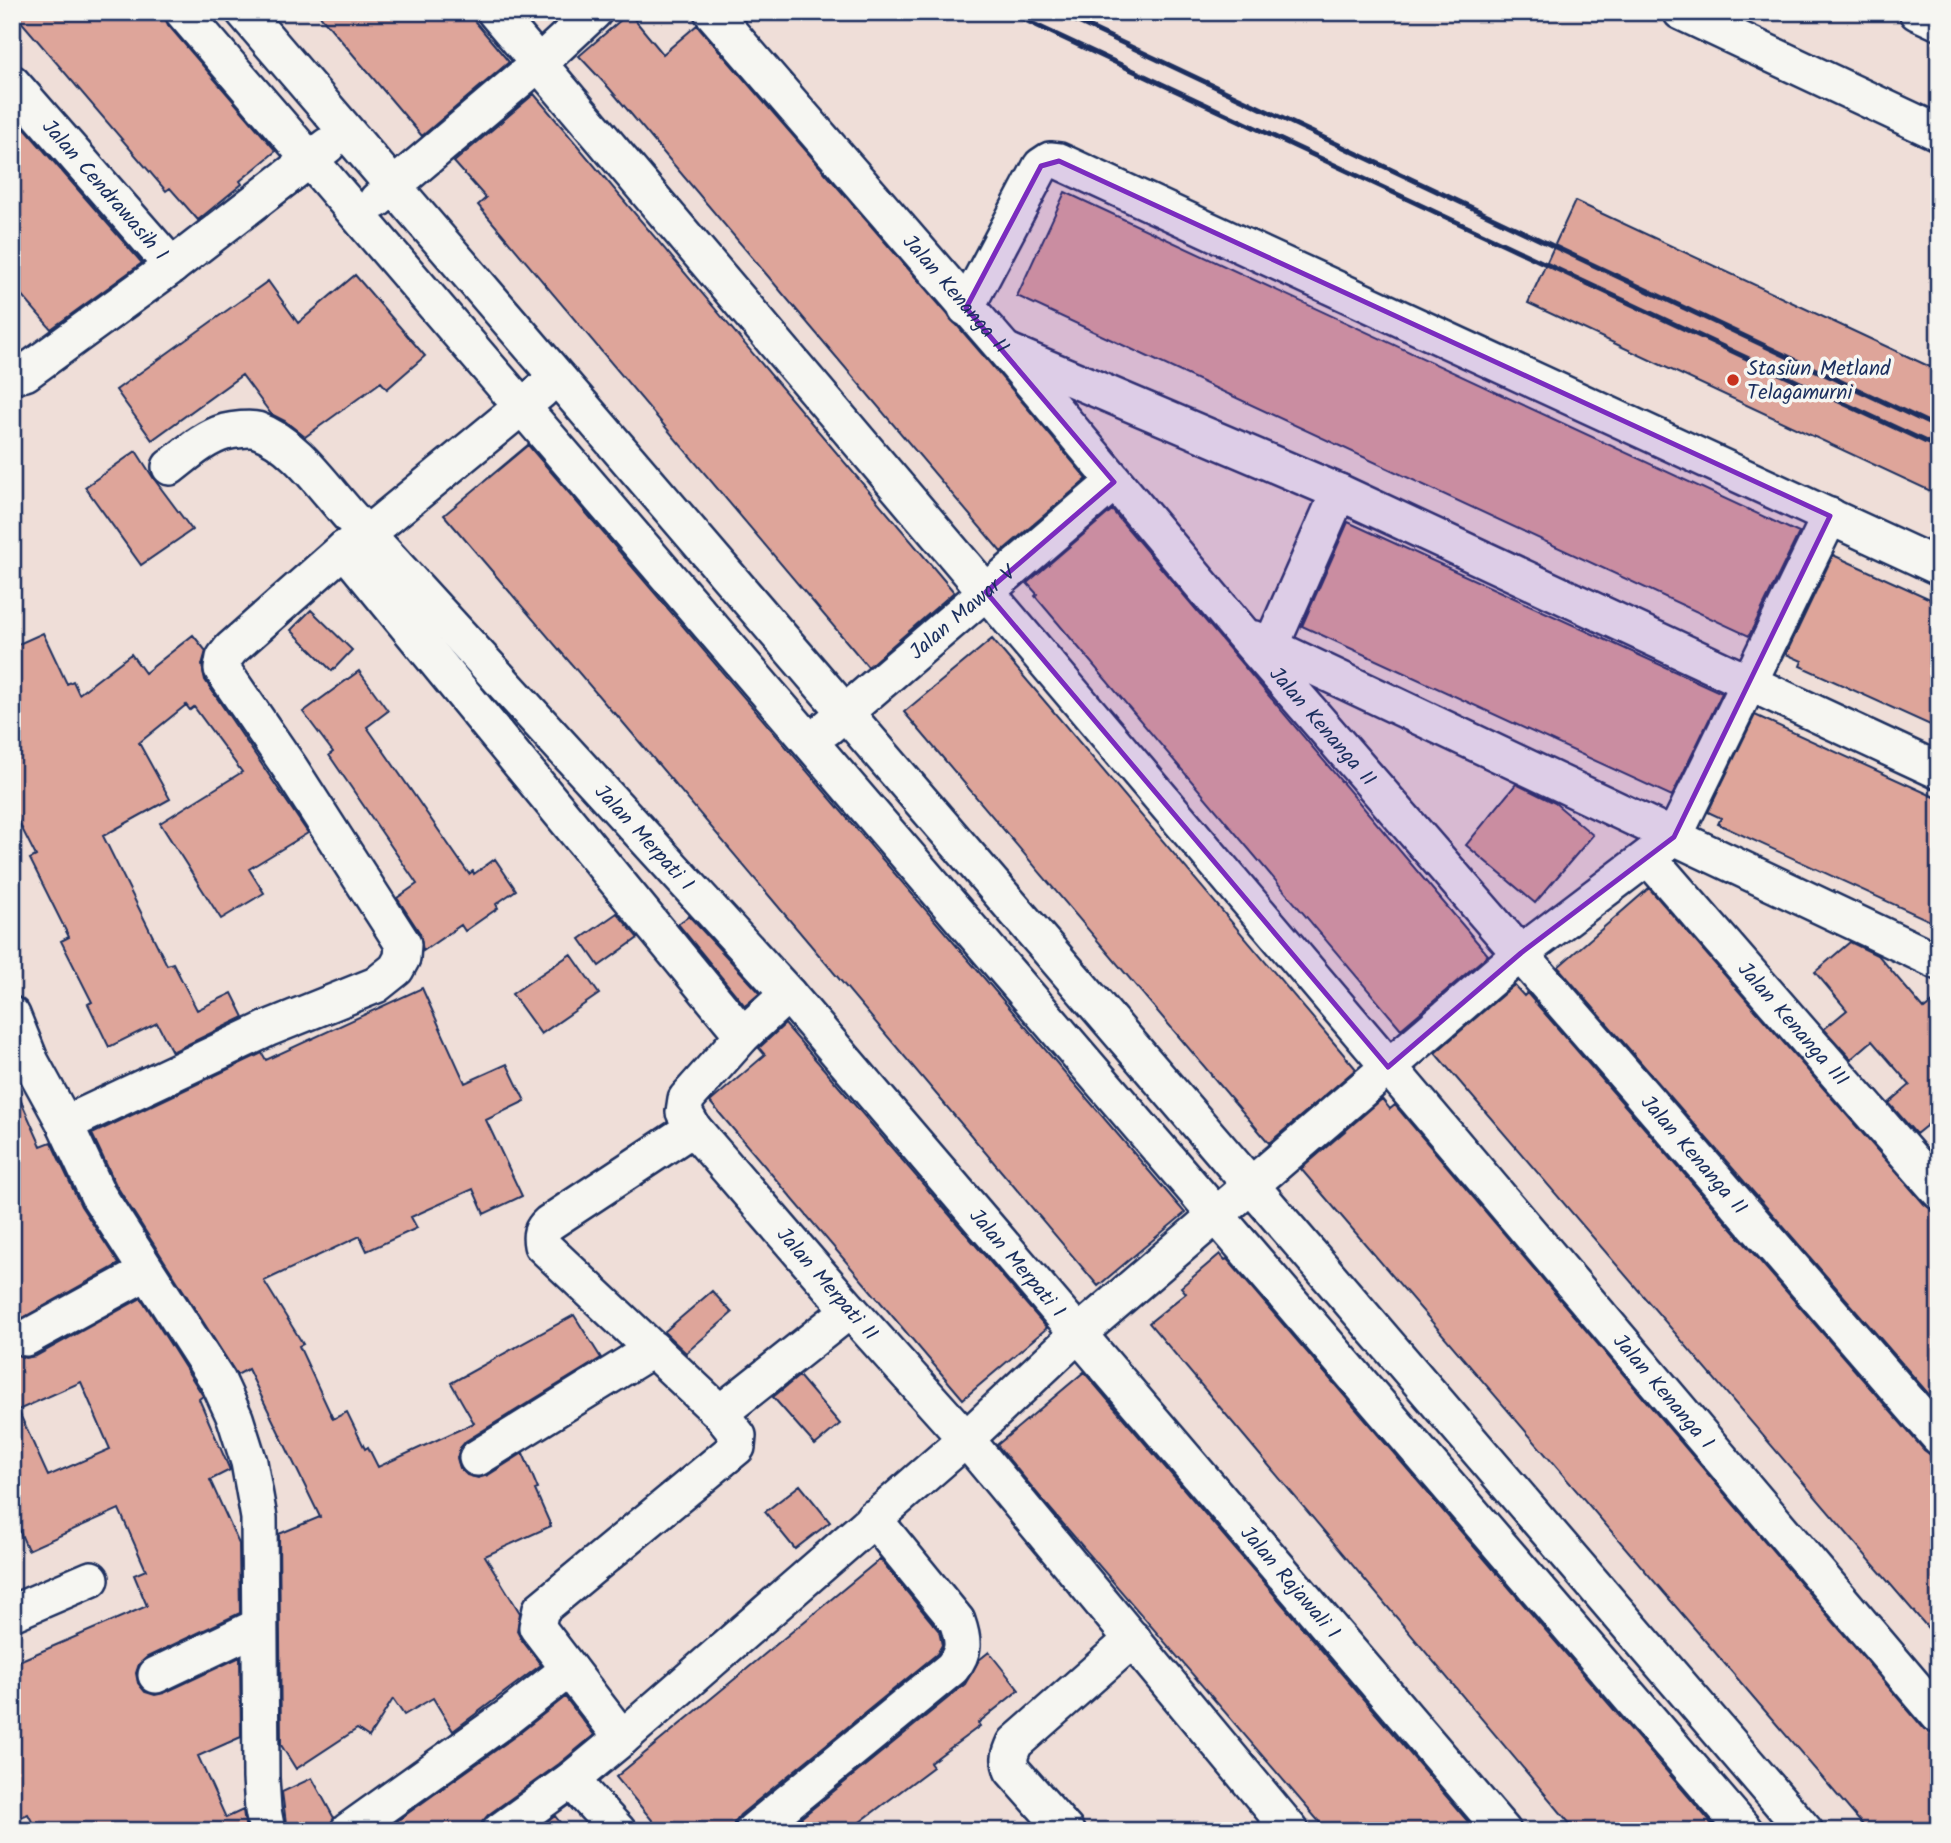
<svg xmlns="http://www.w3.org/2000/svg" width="1951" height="1843" viewBox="0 0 1951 1843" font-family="Kalam,sans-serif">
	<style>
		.building { fill: #dea59a; stroke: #1b2f5e; stroke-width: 2; fill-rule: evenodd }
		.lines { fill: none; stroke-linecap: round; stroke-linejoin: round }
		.street-casing { stroke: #1b2f5e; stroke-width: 40 }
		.street { stroke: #f6f6f2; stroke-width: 35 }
		.rail { stroke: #1b2f5e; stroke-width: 5 }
		.marked { fill: #7b2cbf; fill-opacity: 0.2; stroke: #7b2cbf; stroke-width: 5; stroke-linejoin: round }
		.poi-dot { fill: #c8321e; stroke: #f6f6f2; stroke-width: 2.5 }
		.labels { text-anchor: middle; stroke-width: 7; stroke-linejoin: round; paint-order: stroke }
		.street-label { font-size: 21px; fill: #1b2f5e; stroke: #f6f6f2 }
		.poi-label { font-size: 21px; fill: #1b2f5e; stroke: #f6f6f2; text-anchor: start }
	</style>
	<rect width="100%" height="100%" fill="#efded8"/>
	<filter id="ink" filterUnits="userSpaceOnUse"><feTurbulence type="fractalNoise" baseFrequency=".0143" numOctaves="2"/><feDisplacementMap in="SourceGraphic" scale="14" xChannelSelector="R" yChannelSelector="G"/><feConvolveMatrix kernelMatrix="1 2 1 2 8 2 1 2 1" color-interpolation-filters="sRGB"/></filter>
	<g filter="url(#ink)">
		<path class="building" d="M13 12H163L168 25 276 151 240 181 242 184 198 220 170 188 166 191Z
			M317 12H467L509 62 422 136Z
			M629 13 663 54 697 25 988 361 1087 479 1001 552 609 88 579 56Z
			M534 94 954 592 868 667 478 205 486 198 454 162Z
			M12 114 142 263 51 329 12 284Z
			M1065 192 1799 533 1749 636 1017 296Z
			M1575 201 1939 371V495L1528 303Z
			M355 275 425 356 387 389 381 382 305 437 285 421 271 414 242 375 152 440 116 390 268 281 298 323Z
			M528 445 1185 1213 1098 1286 615 713 614 714 444 515Z
			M136 451 154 479 192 530 141 565 85 487Z
			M1112 510 1488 955 1401 1029 1035 596 1037 594 1027 583Z
			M1348 522 1722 693 1672 796 1302 626Z
			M1833 555 1939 603V729L1800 666 1802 661 1786 654Z
			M311 610 352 650 332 671 291 630Z
			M43 633 67 684 73 681 79 694 131 654 145 673 193 635 206 651 202 665 205 680 308 833 249 869 264 893 221 919 160 823 242 772 194 707 190 710 186 705 139 743 170 799 103 836 167 965 173 963 197 1010 232 993 244 1017 172 1052 157 1023 109 1047 88 1004 92 1002 61 941 69 937 30 859 36 856 12 809V647Z
			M992 639 1356 1069 1269 1143 904 712Z
			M359 671 388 711 367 727 469 874 473 871 474 874 495 859 516 890 496 904 498 908 465 931 461 925 423 951 420 933 397 898 417 884 329 755 333 752 303 712Z
			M1755 715 1939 799V925L1718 824 1721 818 1708 812Z
			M1516 784 1555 803 1593 835 1535 903 1466 845Z
			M1649 888 1924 1204 1932 1210 1939 1211V1406L1558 967Z
			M617 913 638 938 599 966 580 939Z
			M689 916 760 993 745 1006 678 924Z
			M1850 942 1879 956 1924 1009 1939 997V1119L1937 1117 1916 1134 1889 1103 1910 1085 1872 1041 1851 1059 1824 1029 1847 1010 1815 972Z
			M571 954 599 994 541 1034 512 994Z
			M1514 985 1524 996 1527 993 1924 1450 1932 1456 1939 1457V1641L1435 1053Z
			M422 988 465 1083 507 1064 525 1101 486 1120 522 1196 484 1214 473 1189 411 1217 417 1228 367 1251 360 1236 264 1281 303 1344 299 1346 333 1419 347 1412 365 1449 368 1447 378 1467 474 1423 451 1383 574 1315 601 1358 466 1441 460 1448 457 1458 460 1468 467 1475 478 1478 488 1475 523 1453 538 1489 535 1490 551 1526 485 1556 520 1613 517 1631 521 1639 541 1665 453 1731 433 1698 404 1715 393 1699 369 1737 357 1729 296 1769 281 1745 279 1534 320 1517 248 1369 237 1375 116 1185 92 1134 262 1053 266 1060Z
			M785 1024 1047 1328 963 1399 710 1102 765 1055 759 1048Z
			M12 1081 41 1146 51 1142 81 1206 119 1264 12 1324Z
			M1382 1099 1390 1109 1395 1105 1924 1729 1939 1736V1831H1868L1301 1169Z
			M1220 1254 1225 1260 1227 1259 1718 1831H1576L1149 1323 1186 1293 1181 1287Z
			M712 1291 732 1313 686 1353 664 1332Z
			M141 1298 200 1391 203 1396 199 1399 230 1470 210 1480 239 1544 240 1613 147 1657 139 1664 136 1673 138 1683 145 1692 155 1695 164 1693 240 1657 241 1737 198 1756 226 1818 243 1810 246 1831H37L28 1814 12 1821V1664L147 1606 134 1575 146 1570 119 1509 28 1550 12 1514V1352L25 1358 36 1356ZM81 1382 110 1449 48 1476 18 1410Z
			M1084 1372 1177 1481 1476 1831H1327L1041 1498 997 1445Z
			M799 1376 840 1424 815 1445 773 1397Z
			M800 1485 830 1522 795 1549 765 1512Z
			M880 1559 939 1631 942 1645 937 1654 740 1815 734 1823 733 1831H661L616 1777Z
			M989 1652 1019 1690 978 1723 980 1726 930 1763 933 1767 848 1831H785L965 1684 979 1660Z
			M565 1697 594 1735 559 1764 488 1815 482 1822 480 1831H383L521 1732Z
			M312 1778 334 1818 328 1831H287L282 1792Z
			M555 1816 567 1831H535Z"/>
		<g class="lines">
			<defs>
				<g id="street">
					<path d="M183 12 1745 1831"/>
					<path d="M244 12 1805 1831"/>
					<path id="s1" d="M495 12 1939 1716"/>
					<path id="s2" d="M712 12 1003 348 1242 633 1939 1437"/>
					<path d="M1681 12 1939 133"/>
					<path d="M1917 12 1939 22"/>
					<path id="s3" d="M12 83 172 266"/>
					<path d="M377 200 538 64 594 12"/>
					<path d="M966 308 1041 166 1050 160 1059 161 1939 567"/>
					<path d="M1007 351 1339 492 1939 771"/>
					<path d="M12 376 25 373 172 266 327 146"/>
					<path id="s4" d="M170 467C187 454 204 438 225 432 233 430 250 428 257 430 301 445 333 503 367 534L788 994 1503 1831"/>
					<path d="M344 549 743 1035"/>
					<path d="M1255 639 1939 962"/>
					<path d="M1271 646 1339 492"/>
					<path id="s5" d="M827 728 1114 482"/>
					<path id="s6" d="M1649 858 1939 1191"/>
					<path d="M788 994 743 1035 686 1099 684 1112 693 1128 549 1223C541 1230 540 1235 542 1245L720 1413 850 1310"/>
					<path d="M12 1015 31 1062 65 1124 98 1195 218 1381 235 1418 249 1462 259 1518 261 1778 263 1810 267 1831"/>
					<path d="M65 1124 269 1028 376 985 396 969 402 958 403 944 290 768 222 669 224 658 231 649 344 549 367 534 541 391"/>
					<path id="s7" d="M693 1128 850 1310 966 1439 1291 1831"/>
					<path d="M26 1338 147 1272"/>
					<path d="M477 1458 653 1349"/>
					<path d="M12 1613 91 1579"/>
					<path d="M156 1675 259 1626"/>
					<path d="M622 1738 537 1627 541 1609 737 1447 738 1436 720 1413"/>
					<path d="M571 1780 618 1831"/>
					<path d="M348 1831 509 1716 569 1669"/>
					<path d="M500 1831 571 1780 622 1738 966 1439 1078 1334 1521 953 1674 837 1830 516"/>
					<path d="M753 1831 952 1668C965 1652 964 1641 957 1621L873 1518"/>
					<path d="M1066 1831 1012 1770C1008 1759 1010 1754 1015 1743L1133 1639"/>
				</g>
			</defs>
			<use href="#street" class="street-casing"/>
			<use href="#street" class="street"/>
			<path class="rail" d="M1008 12 1939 448
				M1057 12 1939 428"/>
		</g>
	</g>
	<path class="marked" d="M1059 161 1830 516 1674 837 1521 953 1388 1067 986 592 1114 482 966 308 1041 166Z"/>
	<circle class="poi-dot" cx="1733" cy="380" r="7"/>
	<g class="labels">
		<g class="street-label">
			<text dy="7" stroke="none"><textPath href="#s3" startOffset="142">Jalan Cendrawasih I</textPath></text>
			<text dy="7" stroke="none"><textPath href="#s2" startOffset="373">Jalan Kenanga II</textPath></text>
			<text dy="7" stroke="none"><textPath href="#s5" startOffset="178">Jalan Mawar V</textPath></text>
			<text dy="7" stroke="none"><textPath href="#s2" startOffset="940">Jalan Kenanga II</textPath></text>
			<text dy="7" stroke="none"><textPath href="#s4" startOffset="662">Jalan Merpati I</textPath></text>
			<text dy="7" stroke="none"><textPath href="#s6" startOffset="220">Jalan Kenanga III</textPath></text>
			<text dy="7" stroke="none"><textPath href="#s2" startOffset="1507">Jalan Kenanga II</textPath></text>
			<text dy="7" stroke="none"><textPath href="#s4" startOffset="1228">Jalan Merpati I</textPath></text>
			<text dy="7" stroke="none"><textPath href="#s7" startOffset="206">Jalan Merpati II</textPath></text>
			<text dy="7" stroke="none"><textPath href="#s1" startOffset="1808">Jalan Kenanga I</textPath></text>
			<text dy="7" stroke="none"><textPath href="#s4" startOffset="1648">Jalan Rajawali I</textPath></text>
		</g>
		<g class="poi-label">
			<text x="1747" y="375">Stasiun Metland<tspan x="1747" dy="24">Telagamurni</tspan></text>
		</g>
	</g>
	<rect width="1951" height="1843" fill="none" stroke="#f6f6f2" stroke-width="42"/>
	<rect x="21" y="21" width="1909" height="1801" fill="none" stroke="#1b2f5e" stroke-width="2.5" filter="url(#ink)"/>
</svg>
